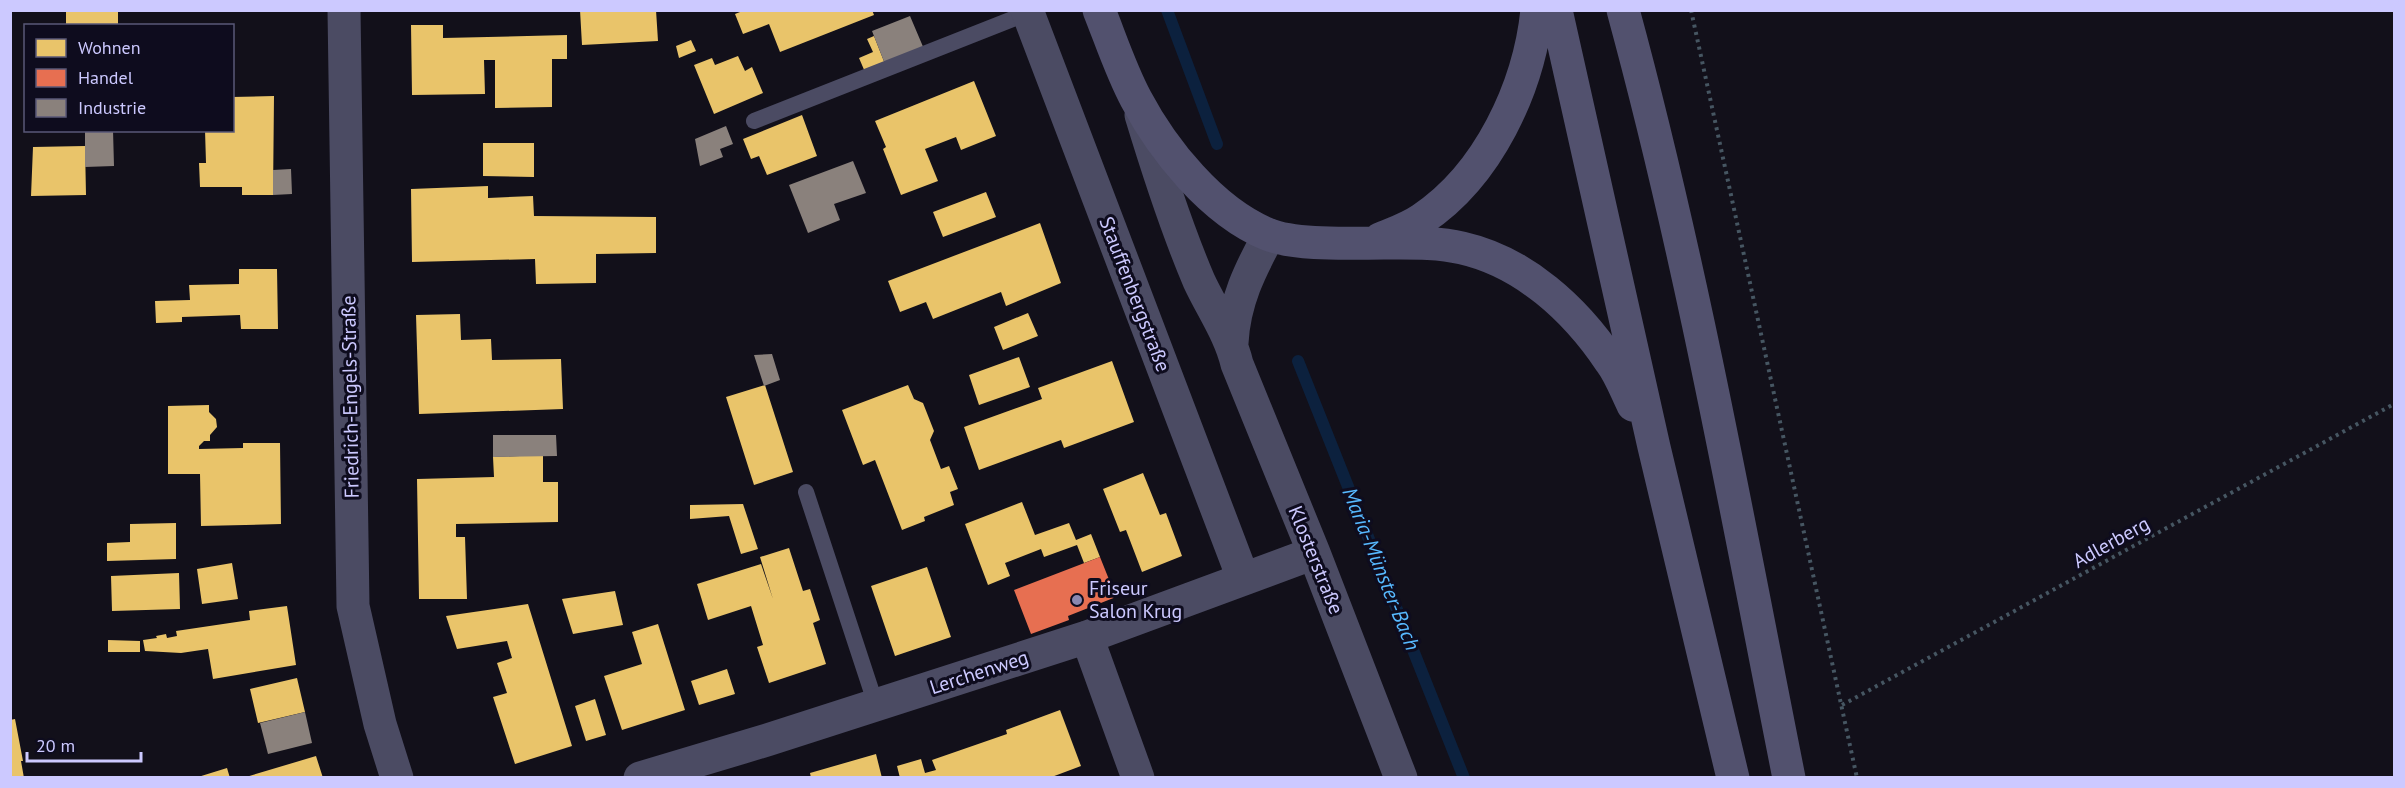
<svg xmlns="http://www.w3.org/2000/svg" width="2405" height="788" viewBox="0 0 2405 788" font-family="'PT Sans',sans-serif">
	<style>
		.homes { fill: #e9c46a }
		.shops { fill: #e76f51 }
		.industry { fill: #8a817c }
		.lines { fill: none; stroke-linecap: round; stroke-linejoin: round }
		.stream { stroke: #0c213e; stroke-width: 12 }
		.path { stroke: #465662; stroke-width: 4; stroke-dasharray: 3 4.5; stroke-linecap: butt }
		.lane { stroke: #4b4b63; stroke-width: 16 }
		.street { stroke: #4b4b63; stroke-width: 33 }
		.secondary { stroke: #52516e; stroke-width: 33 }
		.poi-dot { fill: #8b88af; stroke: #0e0c1e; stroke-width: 2 }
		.labels { text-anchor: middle; stroke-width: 6; stroke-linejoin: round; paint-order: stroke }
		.street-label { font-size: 20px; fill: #ccc9ff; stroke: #0e0c1e }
		.poi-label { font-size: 20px; fill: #ccc9ff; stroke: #0e0c1e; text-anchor: start }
		.water-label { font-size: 21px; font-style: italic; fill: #57b9ff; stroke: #0e0c1e }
	</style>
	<rect width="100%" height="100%" fill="#12101a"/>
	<path class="homes" d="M66 10H118V26H66Z
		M580 10H656L658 41 582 45Z
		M745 10H872L874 15 780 52 769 24 743 34 735 14Z
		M411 25H443V38L567 35V59H552V107L495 108V60H484L485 94 412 95Z
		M874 36 885 64 865 72 859 58 873 52 867 39Z
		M691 40 696 51 679 58 676 46Z
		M738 56 745 71 752 67 763 93 714 114 694 65 712 58 715 65Z
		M974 81 996 136 961 150 956 137 925 149 938 181 901 195 883 149 886 147 875 121Z
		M274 96 273 195H242V187H200L199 163H206L205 130H232V97Z
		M802 115 817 156 767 175 759 156 751 159 743 139Z
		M483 143H534V177L483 176Z
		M85 146 86 195 31 196 33 147Z
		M488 186V198L533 196 534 216 656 217V253L596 254V283L536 284 535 259 412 262 411 189Z
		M986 192 996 217 943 237 933 212Z
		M1040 223 1061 283 1006 306 1001 292 933 319 926 302 900 312 888 281Z
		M239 269H277L278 329H241L240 315 182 317V322L156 323 155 301 190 300 189 285 239 284Z
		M1028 313 1038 336 1003 350 994 327Z
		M460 314 461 340 491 339 492 360 561 359 563 409 419 414 416 315Z
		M1019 357 1030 387 979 405 969 375Z
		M1112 361 1134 422 1064 448 1061 440 979 470 964 427 1042 399 1038 388Z
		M765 385 793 472 754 485 726 397Z
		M908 385 914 399 923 403 934 431 930 440 941 469 949 466 958 489 950 492 954 505 924 517 925 521 902 530 875 460 863 465 842 410Z
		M209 405V412L216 419 217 427 210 435V441H204L199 446V449L243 448V443H280L281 524 201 526 200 474H168V406Z
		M543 455V482H558V522L456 524V537H465L467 599H419L417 479 494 477 493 457Z
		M1143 473 1160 515 1166 513 1182 556 1142 572 1126 530 1120 532 1103 489Z
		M1022 502 1035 535 1069 523 1076 540 1091 534 1100 557 1084 563 1077 545 1044 557 1041 549 1005 563 1010 576 988 585 965 524Z
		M743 504 758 549 741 554 729 516 690 519V505Z
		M176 523V559L107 561V543L130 542V524Z
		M789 548 803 591 810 589 820 620 813 623 826 664 769 683 757 647 763 645 751 606 708 620 697 584 761 564 773 599 760 557Z
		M232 563 238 599 202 604 197 569Z
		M927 567 951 637 895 656 871 586Z
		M179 573 180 609 112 611 111 576Z
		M615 591 623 625 573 634 562 599Z
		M528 604 572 746 515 764 493 697 507 693 497 663 512 658 507 641 457 649 446 616Z
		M287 606 296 665 213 679 208 649 181 653 145 651 143 640 157 638 156 636 166 634 167 638 177 636 176 631 250 620 249 611Z
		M658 624 685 710 622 730 604 676 642 664 632 632Z
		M108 640 140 641V652H108Z
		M727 669 735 694 699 705 691 681Z
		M297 678 305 712 258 723 250 689Z
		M595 699 606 735 586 741 575 706Z
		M1060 710 1081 766 1049 778H900L897 766 921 759 925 773 936 770 932 760 1007 734 1006 730Z
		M15 719 23 761H21L24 778H10V720Z
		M876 754 882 778H811L810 773Z
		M316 756 323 778H246V777Z
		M227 768 230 778H198V777Z"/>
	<path class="shops" d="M1100 557 1116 597 1068 616 1069 620 1031 634 1014 590Z"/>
	<path class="industry" d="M910 16 924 49 885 64 872 31Z
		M726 126 733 144 720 149 723 157 700 166 695 139Z
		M85 130H113L114 166 85 167Z
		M853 161 866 193 834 204 840 220 808 233 789 185Z
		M291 169 292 194 273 195V170Z
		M772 354 780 380 764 386 754 355Z
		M493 435H556L557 456 493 457Z
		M305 712 312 743 268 754 260 723Z"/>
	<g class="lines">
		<path class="stream" d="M1167 10 1217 144
			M1298 361 1464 778"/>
		<path class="path" d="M1691 10 1857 778
			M1842 705 2394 404"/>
		<path class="lane" d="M754 121 1028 13
			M806 492 876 705"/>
		<path class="street" d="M344 10 353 606 380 724 397 778
			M1027 10 1243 578
			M1141 115C1158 171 1176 227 1199 281 1212 309 1230 334 1237 364L1314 553 1401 778
			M1232 343C1234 302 1250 270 1269 235
			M1087 637 1138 778
			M640 778 767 740 1087 637 1314 553"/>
		<path class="secondary" d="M1099 10C1111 40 1121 71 1136 99 1163 150 1212 211 1267 234 1295 246 1353 243 1384 243 1409 243 1437 242 1462 248 1524 262 1575 309 1610 361 1620 374 1626 391 1633 405
			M1556 10 1654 447 1733 778
			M1623 10C1692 263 1738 521 1789 778
			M1380 239C1394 233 1409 228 1422 219 1488 175 1529 88 1537 10"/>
	</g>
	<circle class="poi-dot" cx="1077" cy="600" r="6"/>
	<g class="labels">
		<g class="street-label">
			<text transform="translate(1135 294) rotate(69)" y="7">Stauffenbergstraße</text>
			<text transform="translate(350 397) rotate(-91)" y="7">Friedrich-Engels-Straße</text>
			<text transform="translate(2111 542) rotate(-29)" y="7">Adlerberg</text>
			<text transform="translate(1316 560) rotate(68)" y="7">Klosterstraße</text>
			<text transform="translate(979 672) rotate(-18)" y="7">Lerchenweg</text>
		</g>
		<g class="poi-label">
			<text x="1089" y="595">Friseur<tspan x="1089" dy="23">Salon Krug</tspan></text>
		</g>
		<g class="water-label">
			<text transform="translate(1381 569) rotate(68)" y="7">Maria-Münster-Bach</text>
		</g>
	</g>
	<rect width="2405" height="788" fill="none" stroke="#ccc9ff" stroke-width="24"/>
	<rect x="24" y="24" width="210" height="108" fill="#0e0c1e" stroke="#5a5878" stroke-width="1.5"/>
	<rect x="36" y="39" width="30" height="18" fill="#e9c46a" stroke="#5a5878" stroke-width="1.5"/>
	<text x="78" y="54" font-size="18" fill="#ccc9ff">Wohnen</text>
	<rect x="36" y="69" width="30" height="18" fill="#e76f51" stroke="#5a5878" stroke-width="1.5"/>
	<text x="78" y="84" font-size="18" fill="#ccc9ff">Handel</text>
	<rect x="36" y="99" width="30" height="18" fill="#8a817c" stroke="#5a5878" stroke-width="1.5"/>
	<text x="78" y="114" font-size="18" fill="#ccc9ff">Industrie</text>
	<path d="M27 752v9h114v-9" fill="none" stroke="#ccc9ff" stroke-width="3"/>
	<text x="36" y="752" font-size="18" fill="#ccc9ff" stroke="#0e0c1e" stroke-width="4.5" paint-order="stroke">20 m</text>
</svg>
